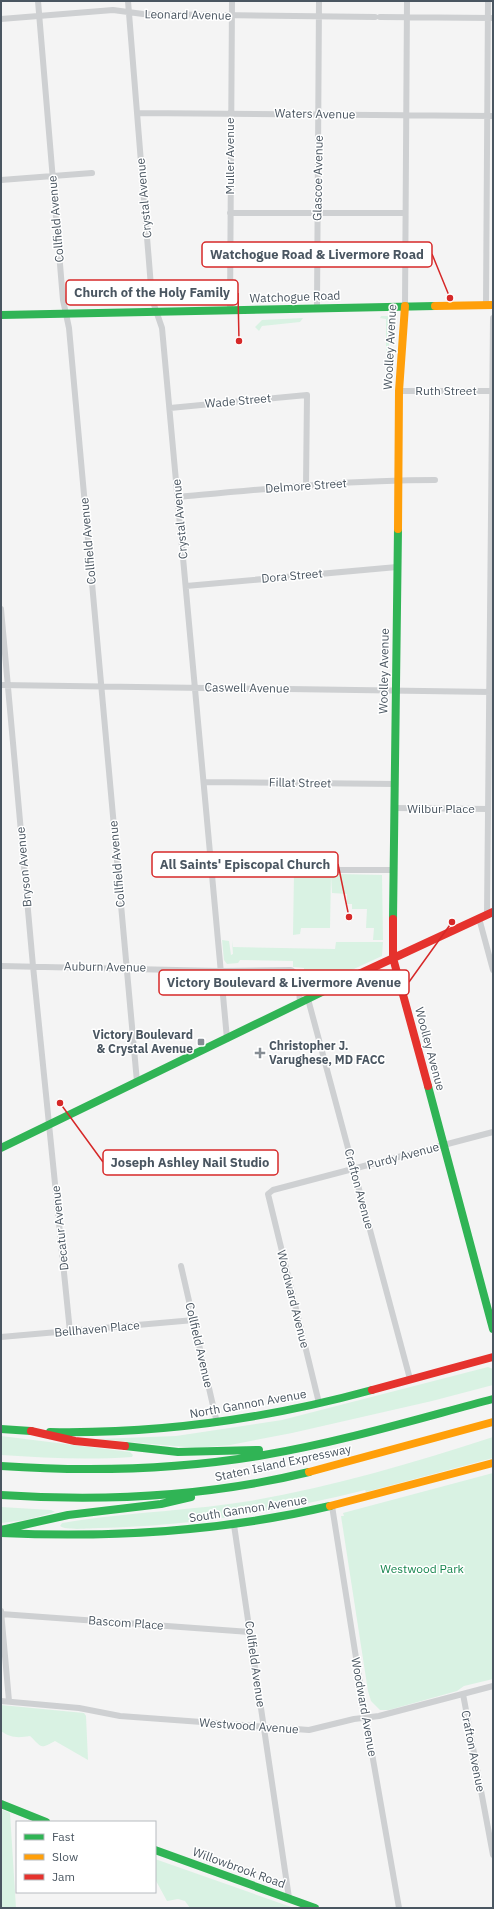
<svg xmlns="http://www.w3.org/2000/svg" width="494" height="1909" viewBox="0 0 494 1909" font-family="'IBM Plex Sans',sans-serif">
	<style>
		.green { fill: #d9f2e3 }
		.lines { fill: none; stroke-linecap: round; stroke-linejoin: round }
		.street { stroke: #ced0d2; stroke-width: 6 }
		.fast { stroke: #30b455; stroke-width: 8 }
		.slow { stroke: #ff9f0a; stroke-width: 8 }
		.jam { stroke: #e5322d; stroke-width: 8 }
		.poi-dot { fill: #868d94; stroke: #fff; stroke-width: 1.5 }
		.labels { text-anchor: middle; stroke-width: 3; stroke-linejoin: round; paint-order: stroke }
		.street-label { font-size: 12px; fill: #4a5661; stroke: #fff }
		.poi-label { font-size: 12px; font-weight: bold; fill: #4a5661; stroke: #fff; text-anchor: end }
		.park-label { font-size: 12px; fill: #17864f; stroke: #fff }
		.leader { fill: none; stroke: #d62828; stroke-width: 1.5 }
		.callout-dot { fill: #d62828; stroke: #fff; stroke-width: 1.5 }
		.callout { fill: #fff; stroke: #d62828; stroke-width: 1.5 }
		.callout-label { font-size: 13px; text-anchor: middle; font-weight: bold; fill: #4a5661 }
	</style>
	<rect width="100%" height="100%" fill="#f4f4f4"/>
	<path class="green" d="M381 316H389V373H386V319L380 318Z
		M303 318 300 322 262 326 259 331 255 327 262 320Z
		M294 873 382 875 383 940H373L374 928H366L367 909H352V904H347V894L332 893 331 875 330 928H301L300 934 293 935Z
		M222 940 229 941 231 955 233 954 232 940 233 947 335 949 336 942H383L382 956 306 991 303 988 304 968 293 967V961L240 960 238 963 227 964 224 960Z
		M488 1367 493 1369V1385L432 1401 292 1433 230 1445 196 1448 97 1439 176 1436 282 1420Z
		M1 1436 130 1452 133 1455 132 1457C88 1460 45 1458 1 1455Z
		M493 1437V1458L366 1492 365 1490C277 1512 190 1526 99 1528 91 1528 67 1531 60 1526L62 1523 81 1520C137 1512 194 1510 250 1501 332 1487 413 1463 493 1437Z
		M493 1473V1679L464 1686 457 1691 389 1710H380L371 1701 368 1691 341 1516H344L343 1513Z
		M1 1507 51 1510 55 1512 26 1520 1 1523Z
		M1 1705 84 1713 86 1716 88 1760 55 1741C39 1750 42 1747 30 1736 18 1738 11 1738 1 1731Z
		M1 1809 10 1813 16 1908H1Z
		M155 1859 294 1908H190L185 1901 178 1899 167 1901 155 1879Z"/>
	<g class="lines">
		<path class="street" d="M38 1 63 300 69 328 137 1082
			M128 1 152 299 162 328 227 1039
			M380 17 493 18
			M1 19 113 10 143 14 375 17
			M137 113 493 116
			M1 180 92 173
			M230 213H405
			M486 305 488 1
			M405 306 407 1
			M317 307 319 1
			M230 311 232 1
			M399 391H493
			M170 408 307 395 306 485
			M178 497C263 489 349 480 435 480
			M186 586 397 567
			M1 609 33 966 70 1332
			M1 685 491 692
			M204 782 395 784
			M395 808 488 809
			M211 870H394
			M487 914 493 318
			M479 918 493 970
			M1 966 220 971 291 970 298 975 300 1003
			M308 999 410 1379
			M181 1266 217 1423
			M1 1337 194 1320
			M319 1403 268 1194 273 1190 493 1132
			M332 1506 363 1702 399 1908
			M234 1525 289 1898
			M1 1611 9 1701
			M1 1614 250 1632
			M463 1694 493 1855
			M1 1701 79 1708 120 1716 309 1730 354 1719 379 1716 493 1686"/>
		<path class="fast" d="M1 315 435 306
			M393 919 398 529
			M428 1086 493 1329
			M1 1148 359 974
			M1 1429 31 1431
			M50 1432C160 1434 266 1419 372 1390
			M125 1446 178 1452 259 1450
			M1 1466C89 1472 176 1470 264 1455 341 1442 417 1419 493 1399
			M1 1495C106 1502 207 1497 309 1472
			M1 1530 68 1515 161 1504 191 1497
			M1 1533C112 1538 221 1532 330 1506
			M1 1804 46 1822
			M155 1850 315 1908"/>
		<path class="slow" d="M435 306 493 305
			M398 529 399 391 405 306
			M309 1472 493 1422
			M330 1506 493 1463"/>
		<path class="jam" d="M393 919V958L428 1086
			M359 974 493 912
			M372 1390 493 1357
			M31 1431 75 1441 125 1446"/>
	</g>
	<g class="poi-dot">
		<rect x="197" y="1038" width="8" height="8" rx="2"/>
		<path d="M258 1047h4v4h4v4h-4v4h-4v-4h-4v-4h4z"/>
	</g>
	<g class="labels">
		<g class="street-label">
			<text transform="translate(188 15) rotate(1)" y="4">Leonard Avenue</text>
			<text transform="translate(315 114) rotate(1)" y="4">Waters Avenue</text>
			<text transform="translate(230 156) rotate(-90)" y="4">Muller Avenue</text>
			<text transform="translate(318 178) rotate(-89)" y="4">Glascoe Avenue</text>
			<text transform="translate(144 198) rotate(-95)" y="4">Crystal Avenue</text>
			<text transform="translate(56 219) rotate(-95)" y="4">Collfield Avenue</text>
			<text transform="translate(295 297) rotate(-2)" y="4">Watchogue Road</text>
			<text transform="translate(390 347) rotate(-87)" y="4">Woolley Avenue</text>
			<text x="446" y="395">Ruth Street</text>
			<text transform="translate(238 401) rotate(-5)" y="4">Wade Street</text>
			<text transform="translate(306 486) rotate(-4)" y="4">Delmore Street</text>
			<text transform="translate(180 519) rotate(-95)" y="4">Crystal Avenue</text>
			<text transform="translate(88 541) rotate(-95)" y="4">Collfield Avenue</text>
			<text transform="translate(292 576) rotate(-5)" y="4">Dora Street</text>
			<text transform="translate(384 671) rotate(-89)" y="4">Woolley Avenue</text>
			<text transform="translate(247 688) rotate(1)" y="4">Caswell Avenue</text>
			<text transform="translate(300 783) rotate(1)" y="4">Fillat Street</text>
			<text x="441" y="813">Wilbur Place</text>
			<text transform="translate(117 864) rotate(-95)" y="4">Collfield Avenue</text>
			<text transform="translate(24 867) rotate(-95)" y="4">Bryson Avenue</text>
			<text transform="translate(105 967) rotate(1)" y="4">Auburn Avenue</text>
			<text transform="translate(430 1049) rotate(75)" y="4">Woolley Avenue</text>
			<text transform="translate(403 1156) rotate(-15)" y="4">Purdy Avenue</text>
			<text transform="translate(359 1189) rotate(75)" y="4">Crafton Avenue</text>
			<text transform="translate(60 1228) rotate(-96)" y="4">Decatur Avenue</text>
			<text transform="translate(293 1299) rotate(76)" y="4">Woodward Avenue</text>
			<text transform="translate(97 1329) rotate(-5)" y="4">Bellhaven Place</text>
			<text transform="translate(199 1345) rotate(77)" y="4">Collfield Avenue</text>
			<text transform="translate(248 1404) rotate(-10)" y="4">North Gannon Avenue</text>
			<text transform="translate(283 1463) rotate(-12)" y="4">Staten Island Expressway</text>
			<text transform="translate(248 1509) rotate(-9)" y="4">South Gannon Avenue</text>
			<text transform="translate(126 1623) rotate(4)" y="4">Bascom Place</text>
			<text transform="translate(255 1664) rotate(82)" y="4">Collfield Avenue</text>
			<text transform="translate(364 1707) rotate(80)" y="4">Woodward Avenue</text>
			<text transform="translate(249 1726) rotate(4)" y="4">Westwood Avenue</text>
			<text transform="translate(473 1751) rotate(79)" y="4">Crafton Avenue</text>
			<text transform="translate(239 1868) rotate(20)" y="4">Willowbrook Road</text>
		</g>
		<g class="poi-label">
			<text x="193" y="1039">Victory Boulevard<tspan x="193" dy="14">&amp; Crystal Avenue</tspan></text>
			<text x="269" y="1050" text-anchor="start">Christopher J.<tspan x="269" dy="14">Varughese, MD FACC</tspan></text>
		</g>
		<g class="park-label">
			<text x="422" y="1573">Westwood Park</text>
		</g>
	</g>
	<path class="leader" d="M450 298L432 254M239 341L238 293M349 917L338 864M452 922L409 982M60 1103L103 1162"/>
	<g class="callout-dot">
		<circle cx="450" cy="298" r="4"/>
		<circle cx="239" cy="341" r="4"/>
		<circle cx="349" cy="917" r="4"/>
		<circle cx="452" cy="922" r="4"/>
		<circle cx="60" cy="1103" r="4"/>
	</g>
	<g class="callout">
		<rect x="202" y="242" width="230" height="25" rx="4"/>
		<rect x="66" y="280" width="172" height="25" rx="4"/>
		<rect x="152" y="852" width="186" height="25" rx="4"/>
		<rect x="159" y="970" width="250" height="25" rx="4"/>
		<rect x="103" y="1150" width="175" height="25" rx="4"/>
	</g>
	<g class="callout-label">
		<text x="317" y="259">Watchogue Road &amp; Livermore Road</text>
		<text x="152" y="297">Church of the Holy Family</text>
		<text x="245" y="869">All Saints' Episcopal Church</text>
		<text x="284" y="987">Victory Boulevard &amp; Livermore Avenue</text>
		<text x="190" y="1167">Joseph Ashley Nail Studio</text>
	</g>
	<rect width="494" height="1909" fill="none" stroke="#4a5661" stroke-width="4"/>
	<rect x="16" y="1821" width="140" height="72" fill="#ffffff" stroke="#b7bbc0"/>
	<rect x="24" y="1834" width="20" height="6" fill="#30b455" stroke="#b7bbc0"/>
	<text x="52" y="1841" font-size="12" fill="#4a5661">Fast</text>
	<rect x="24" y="1854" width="20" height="6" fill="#ff9f0a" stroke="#b7bbc0"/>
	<text x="52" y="1861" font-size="12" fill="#4a5661">Slow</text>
	<rect x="24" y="1874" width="20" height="6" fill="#e5322d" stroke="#b7bbc0"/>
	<text x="52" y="1881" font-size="12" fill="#4a5661">Jam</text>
</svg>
